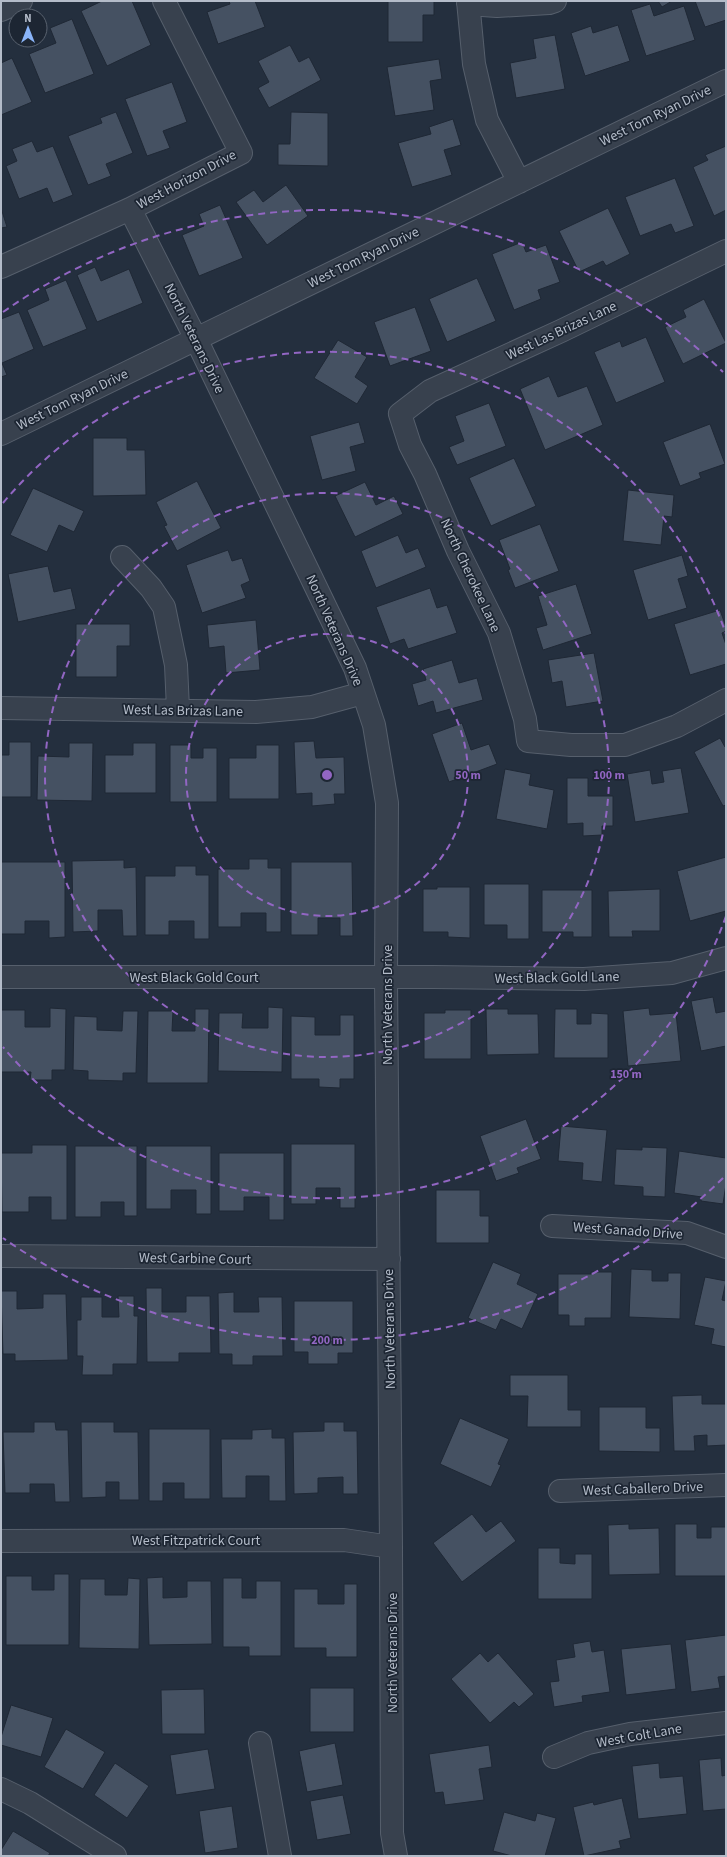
<svg xmlns="http://www.w3.org/2000/svg" width="727" height="1857" viewBox="0 0 727 1857" font-family="'Source Sans 3',sans-serif">
	<style>
		.building { fill: #455162; stroke: #1f2835 }
		.lines { fill: none; stroke-linecap: round; stroke-linejoin: round }
		.minor-casing { stroke: #565f6c; stroke-width: 24 }
		.minor { stroke: #38414e; stroke-width: 22 }
		.ring { fill: none; stroke: #9266c3; stroke-width: 2; stroke-dasharray: 7 5 }
		.labels { text-anchor: middle; stroke-width: 3.5; stroke-linejoin: round; paint-order: stroke }
		.street-label { font-size: 14px; fill: #b4bcc9; stroke: #1d2633 }
		.centre { fill: #9266c3; stroke: #1d2633; stroke-width: 2 }
		.ring-label { font-size: 12px; text-anchor: middle; font-weight: bold; fill: #9266c3; stroke: #1d2633; stroke-width: 3.5; stroke-linejoin: round; paint-order: stroke }
	</style>
	<rect width="100%" height="100%" fill="#242f3e"/>
	<path class="building" d="M102 1H132L151 45 107 66 81 11Z
		M229 1H255L265 27 218 44 207 12 230 4Z
		M388 1H434V15H423V42H388Z
		M658 1H672L662 7Z
		M695 1H726V20L705 27Z
		M650 4 654 16 684 6 695 40 646 56 631 10Z
		M72 19 94 74 45 93 29 54 56 43 50 28Z
		M618 25 630 61 585 76 571 33 591 26 593 33Z
		M555 35 565 89 516 98 510 63 536 58 533 39Z
		M290 45 299 62 309 57 321 80 269 108 258 88 269 82 258 61Z
		M12 58 32 102 1 115V63Z
		M439 59 442 79 430 81 434 110 395 116 387 67Z
		M172 82 187 122 163 131 170 148 147 156 125 99Z
		M116 112 133 153 106 164 111 176 88 185 68 136 102 123 100 118Z
		M291 112 328 113V166L278 165V144H290Z
		M453 119 461 145 444 150 452 175 412 187 398 143 431 134 429 127Z
		M32 141 37 152 53 146 73 195 53 203 47 188 19 199 6 166 17 161 12 149Z
		M726 146V210L714 216 693 167 708 160 705 155Z
		M675 178 694 226 675 233 671 224 640 236 625 197Z
		M286 185 308 216 267 245 236 202 254 190 263 202Z
		M220 205 243 258 199 276 182 235 204 226 199 214Z
		M1 208 7 227 1 228Z
		M608 208 630 254 606 266 603 261 579 272 559 231Z
		M522 242 526 252 546 245 560 282 538 290 541 299 514 310 492 254Z
		M95 267 101 281 129 269 143 303 97 322 77 275Z
		M477 278 496 321 447 342 429 299Z
		M66 280 87 329 43 347 27 310 49 300 45 289Z
		M704 299 726 343 683 364 665 327 686 317 683 310Z
		M415 307 431 351 390 366 374 322Z
		M19 312 34 349 2 363 7 375 1 377V319Z
		M646 337 665 382 616 403 594 352 620 341 622 347Z
		M338 340 367 357 355 377 368 386 357 404 314 378Z
		M549 376 558 397 587 386 603 425 545 450 520 389Z
		M489 403 506 446 457 465 449 447 464 441 455 416Z
		M359 422 365 443 350 447 356 471 322 480 310 436Z
		M710 424 725 464 699 473 701 478 680 486 663 442Z
		M93 438H127V450H145L146 495 93 496Z
		M514 458 536 506 491 526 469 478Z
		M197 481 221 528 177 551 164 526 167 525 156 502Z
		M365 482 376 505 394 496 403 514 355 537 335 496Z
		M33 488 84 511 74 532 59 525 47 552 10 535Z
		M628 490 674 495 672 517 664 516 661 545 623 541Z
		M540 524 559 571 515 588 508 570 510 569 499 540Z
		M398 535 406 553 418 548 426 567 376 588 361 551Z
		M228 550 232 561 242 558 250 581 241 585 246 598 202 613 186 565Z
		M682 555 688 576 678 579 687 608 648 620 633 570Z
		M48 566 54 592 71 588 76 609 18 622 8 574Z
		M576 584 592 634 543 650 536 628 547 625 538 596Z
		M430 588 437 608 447 605 457 633 408 649 404 639 390 644 376 607Z
		M720 610 726 627V631L722 633 726 645V664L690 675 674 624Z
		M256 620 260 670 226 673 224 646 209 648 207 625Z
		M76 624H130V646H117V677H76Z
		M594 653 603 701 566 707 562 681 552 683 548 660Z
		M452 660 459 683 477 678 483 700 436 713 433 701 418 706 412 684 426 680 423 669Z
		M462 723 471 750 489 744 497 764 449 782 432 734Z
		M720 738 725 747 726 746V805L723 806 694 752Z
		M314 741 316 758 344 757 345 794H334L335 804 312 806V793L296 794 294 742Z
		M9 742H31V797H1V755H9Z
		M69 743H93L92 801 37 800 38 756 69 757Z
		M133 743H156V793H105V755H133Z
		M170 745H191V758H203V748H217V802H170Z
		M256 745H279V799H229V758H256Z
		M681 768 689 813 635 822 627 774 650 770 652 784 664 782 662 771Z
		M505 769 531 774 529 785 554 790 547 829 496 819Z
		M567 778H588V796H613V826H602V835L583 836V823L567 824Z
		M726 857V911L690 921 677 871Z
		M249 859H268V868H281V932H266V913H241V927H218V869H249Z
		M124 860V868L136 867 137 936H123L122 910H98V931L73 932 72 861Z
		M1 862H65V937L49 938V921H25V934H1Z
		M291 862H352L353 936H340V918H318V935H291Z
		M175 866H196V875H209V939H194V921H169V935H145V876H175Z
		M484 884H529V939H507V925H484Z
		M437 887H470V938L448 937V932H423V889H437Z
		M660 889V931H632L633 937H609L608 891Z
		M542 890H592V937H573V932H542Z
		M713 997 716 1013 726 1011V1046L701 1051 691 1001Z
		M268 1007 283 1008 282 1072 218 1071 219 1013H243L242 1028H268Z
		M50 1008 66 1009 65 1070H52V1080H30L31 1072H1V1010H25V1027H50Z
		M649 1008 650 1015 676 1013 681 1061 628 1066 623 1011Z
		M195 1009H209L208 1083H147L148 1011H173L172 1031H195Z
		M486 1009H508V1014H538L539 1054 487 1055Z
		M555 1009H577V1024H591V1013L608 1014V1058H554Z
		M445 1010H471V1059H424V1013H445Z
		M123 1011H138L136 1073H123V1081L88 1080V1071L73 1070 74 1016 97 1017V1030L122 1031Z
		M340 1015H354V1079H340V1088L319 1087V1079H291V1016L315 1017V1035H340Z
		M526 1119 541 1159 517 1168 519 1173 496 1181 480 1136Z
		M561 1126 607 1130 602 1182 582 1180 583 1163 558 1161Z
		M291 1144H355V1208H340V1188H316V1204H291Z
		M32 1145H67V1220H51V1197H29V1212H2L1 1153H32Z
		M75 1146H137V1216H124V1202H101V1217H75Z
		M146 1146H211V1214H196V1190H171V1209H146Z
		M642 1147 667 1148 665 1197 643 1196V1187L614 1185 616 1149 642 1150Z
		M679 1151 726 1158V1184L723 1204 701 1201 702 1197 674 1193Z
		M219 1153H284V1220H269V1197H244V1211H219Z
		M436 1190H480V1216H489V1243H436Z
		M493 1262 521 1274 517 1284 538 1294 522 1329 501 1319 496 1330 468 1318Z
		M631 1269 652 1270V1281H668V1273H681L680 1319 629 1317Z
		M591 1272H612L611 1318H585V1326H569V1315H558V1274H591Z
		M705 1277 726 1281 722 1300 726 1301V1347L711 1344 714 1329 694 1325Z
		M146 1288H162V1312H186V1296H210L211 1353H179V1362H147Z
		M1 1291H17V1309L43 1308V1294H66L68 1360 15 1361V1354H3Z
		M234 1292V1312H259L258 1297H282L283 1356H253V1365H232V1354H219L218 1293Z
		M118 1296H134V1316H138L137 1364H113V1375H82L83 1356H77V1320H81V1297H102V1317H119Z
		M294 1301H353V1353H338V1364H308V1352H294Z
		M510 1375H568V1410H581V1427H527L528 1396H510Z
		M702 1395V1404H726V1445L707 1446V1435L694 1436 695 1451H674L672 1396Z
		M599 1407H646V1428H660V1452L599 1451Z
		M460 1418 509 1439 498 1464 501 1465 491 1487 440 1464Z
		M34 1422H55L56 1430H68L70 1502H55L54 1484H30V1493H5L3 1432H34Z
		M81 1422H114V1432H138L139 1500H119V1482H106V1497L82 1498Z
		M324 1422H344V1431H357L358 1494H343V1477L318 1478V1493L294 1494 293 1432 324 1431Z
		M149 1429H210V1499H184V1483H163V1501H149Z
		M272 1429V1438H285L286 1501H269V1476H246V1498H222L221 1439H252V1430Z
		M472 1514 486 1532 501 1521 516 1541 462 1582 433 1543Z
		M629 1524V1529L659 1528 660 1574 609 1575 608 1525Z
		M675 1524H697V1538H711V1527H726V1576H675Z
		M538 1548H560V1563L575 1564V1554H592V1599H538Z
		M54 1574H69V1645H6V1576H32V1590H54Z
		M163 1577V1598L187 1597V1581H211L212 1644 149 1645 147 1578Z
		M128 1578 140 1579 139 1649 79 1648 80 1579H105V1595H127Z
		M223 1578H242V1598H256V1581H281V1656H249V1647H223Z
		M344 1584H357V1657H326V1648H294V1589H318V1604H344Z
		M726 1635V1676L718 1677 720 1688 691 1692 685 1640Z
		M590 1641 592 1652 604 1650 610 1692 582 1696 583 1702 554 1707 550 1682 559 1681 556 1660 575 1657 573 1644Z
		M671 1644 676 1689 626 1695 621 1649Z
		M480 1653 488 1662 498 1653 534 1694 519 1707 514 1702 490 1723 451 1679Z
		M310 1688H354V1732H310Z
		M204 1689 205 1734H162L161 1690Z
		M11 1705 53 1718 41 1757 1 1745V1737Z
		M66 1729 105 1752 83 1789 44 1767Z
		M335 1743 343 1785 307 1792 299 1751Z
		M489 1745 492 1767 479 1769 484 1800 445 1805 443 1792 435 1793 429 1754Z
		M208 1749 215 1789 176 1795 170 1755Z
		M721 1758 722 1776 726 1775V1809L703 1811 699 1760Z
		M115 1763 149 1786 127 1818 94 1795Z
		M659 1763 660 1778 683 1776 687 1814 638 1819 632 1766Z
		M343 1795 351 1834 317 1840 310 1801Z
		M622 1798 631 1838 619 1841 621 1848 584 1856 573 1807 593 1802 594 1805Z
		M232 1806 238 1848 205 1853 199 1811Z
		M504 1812 535 1821 537 1813 556 1818 545 1856H512L493 1851Z
		M13 1831 50 1853 48 1856H1V1850Z"/>
	<g class="lines">
		<defs>
			<path id="minor" d="M468 1 474 64 487 120 519 182
				M468 4 497 6 549 3 555 1
				M1 10 21 1
				M130 209 196 339 355 668 374 725 387 803 386 978 391 1547 392 1833 396 1856
				M726 251 561 331 430 391 400 414 410 445 425 474 458 551 499 633 525 719 528 741 571 745H625L677 726 726 700
				M1 267 130 209 241 153 164 1
				M1 434 726 81
				M122 557 151 588 164 607 176 665 178 709
				M1 708 256 712 312 707 363 693
				M1 977H434L584 979 672 973 726 958
				M552 1226 687 1233 726 1247
				M1 1256 389 1259
				M560 1491 726 1485
				M1 1541 344 1540 391 1547
				M260 1743 280 1856
				M554 1757 588 1743 630 1734 726 1723
				M1 1789 30 1803 115 1856"/>
		</defs>
		<use href="#minor" class="minor-casing"/>
		<use href="#minor" class="minor"/>
	</g>
	<g class="ring">
		<circle cx="327" cy="775" r="141"/>
		<circle cx="327" cy="775" r="282"/>
		<path d="M726 916A423 423 0 0 1 3 1047M3 503A423 423 0 0 1 726 634"/>
		<path d="M723 1178A565 565 0 0 1 3 1238M3 312A565 565 0 0 1 723 372"/>
	</g>
	<g class="labels">
		<g class="street-label">
			<text transform="translate(655 115) rotate(-26)" y="5">West Tom Ryan Drive</text>
			<text transform="translate(186 179) rotate(-28)" y="5">West Horizon Drive</text>
			<text transform="translate(363 257) rotate(-26)" y="5">West Tom Ryan Drive</text>
			<text transform="translate(561 330) rotate(-25)" y="5">West Las Brizas Lane</text>
			<text transform="translate(195 338) rotate(64)" y="5">North Veterans Drive</text>
			<text transform="translate(72 399) rotate(-26)" y="5">West Tom Ryan Drive</text>
			<text transform="translate(471 575) rotate(65)" y="5">North Cherokee Lane</text>
			<text transform="translate(335 630) rotate(66)" y="5">North Veterans Drive</text>
			<text transform="translate(183 710) rotate(1)" y="5">West Las Brizas Lane</text>
			<text x="194" y="982">West Black Gold Court</text>
			<text transform="translate(557 977) rotate(-1)" y="5">West Black Gold Lane</text>
			<text transform="translate(387 1005) rotate(-90)" y="5">North Veterans Drive</text>
			<text transform="translate(628 1230) rotate(4)" y="5">West Ganado Drive</text>
			<text transform="translate(195 1258) rotate(1)" y="5">West Carbine Court</text>
			<text transform="translate(389 1329) rotate(-91)" y="5">North Veterans Drive</text>
			<text transform="translate(643 1488) rotate(-2)" y="5">West Caballero Drive</text>
			<text x="196" y="1545">West Fitzpatrick Court</text>
			<text transform="translate(392 1653) rotate(-90)" y="5">North Veterans Drive</text>
			<text transform="translate(639 1735) rotate(-10)" y="5">West Colt Lane</text>
		</g>
	</g>
	<circle cx="327" cy="775" r="6" class="centre"/>
	<g class="ring-label">
		<text x="468" y="779">50 m</text>
		<text x="609" y="779">100 m</text>
		<text x="626" y="1078">150 m</text>
		<text x="327" y="1344">200 m</text>
	</g>
	<rect width="727" height="1857" fill="none" stroke="#b4bcc9" stroke-width="4"/>
	<g transform="translate(28 28)"><circle r="19" fill="#1d2633" stroke="#59626f"/>
	<path d="M0-3L7 15L0 10L-7 15Z" fill="#8ab4f8"/>
	<text y="-6" font-size="11" font-weight="bold" text-anchor="middle" fill="#b4bcc9">N</text>
	</g>
</svg>
